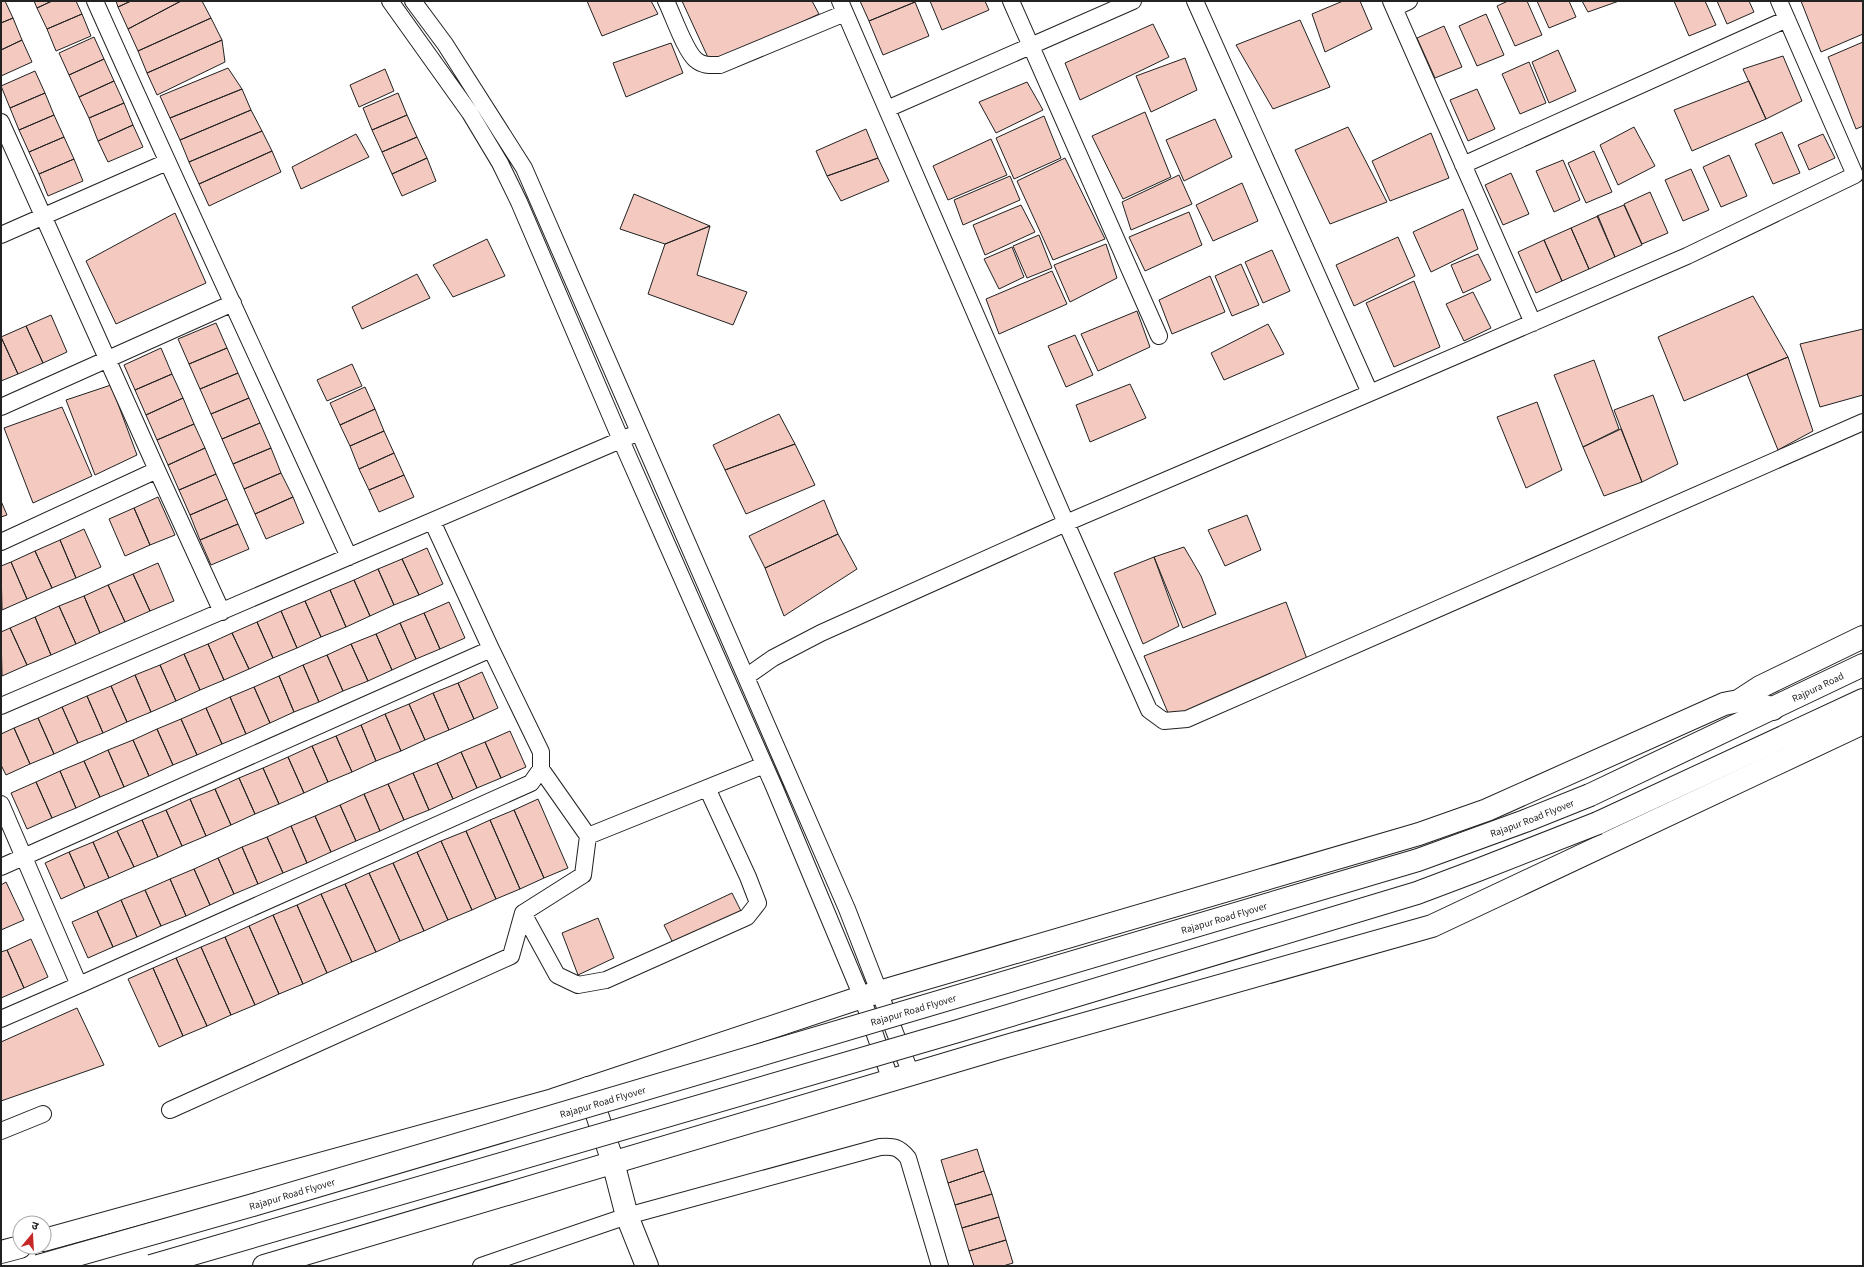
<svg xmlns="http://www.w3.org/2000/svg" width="1864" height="1267" viewBox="0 0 1864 1267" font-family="'Source Sans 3','Noto Sans Devanagari',sans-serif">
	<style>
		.building { fill: #f3c9c0; stroke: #222 }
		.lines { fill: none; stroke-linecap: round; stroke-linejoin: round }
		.street-casing { stroke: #222; stroke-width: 18 }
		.secondary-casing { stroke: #222; stroke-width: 24 }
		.primary-casing { stroke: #222; stroke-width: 24 }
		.highway-casing { stroke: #222; stroke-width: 24 }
		.street { stroke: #fff; stroke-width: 16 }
		.secondary { stroke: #fff; stroke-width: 22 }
		.primary { stroke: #fff; stroke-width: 22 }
		.highway { stroke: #fff; stroke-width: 22 }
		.highway-bridge-casing { stroke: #222; stroke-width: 24; stroke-linecap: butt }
		.highway-bridge { stroke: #fff; stroke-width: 22 }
		.labels { text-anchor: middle; stroke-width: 3; stroke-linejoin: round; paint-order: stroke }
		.street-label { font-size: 10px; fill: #222; stroke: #fff }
	</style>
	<rect width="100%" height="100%" fill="#fff"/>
	<path class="building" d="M1 1H5L13 18 1 23Z
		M34 1H52L37 8Z
		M52 1H76L82 14 47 29 37 8Z
		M116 1H131L118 7Z
		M131 1H181L128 29 118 7Z
		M181 1H202L211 18 138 51 128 29Z
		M587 1H651L658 14 602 36Z
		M682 1H812L819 14 711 64Z
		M860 1H915V2L869 21Z
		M930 1H985L989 10 942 30Z
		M1343 1H1360L1372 29 1325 52 1312 14Z
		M1508 1H1527L1542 35 1515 46 1497 6Z
		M1537 1H1569L1576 17 1549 28Z
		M1582 1H1619L1588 12Z
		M1674 1H1705L1716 25 1689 36Z
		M1717 1H1749L1754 12 1727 24Z
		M1801 1H1863V34L1821 52Z
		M915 2 929 36 883 55 869 21Z
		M82 14 91 36 56 51 47 29Z
		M1486 14 1504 55 1477 66 1459 26Z
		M13 18 22 40 1 50V23Z
		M211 18 222 40 147 73 138 51Z
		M1300 20 1330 87 1273 109 1236 45Z
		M1153 24 1169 57 1080 100 1065 63Z
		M1444 26 1462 67 1435 78 1417 38Z
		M94 37 104 59 69 75 59 53Z
		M22 40 32 62 1 76V50Z
		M222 40 225 62 157 95 147 73Z
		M1863 42V126L1856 129 1828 57Z
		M671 43 683 73 626 97 613 63Z
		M1558 50 1576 91 1549 103 1532 62Z
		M1783 56 1802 101 1766 119 1743 69Z
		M1185 58 1197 90 1151 112 1136 76Z
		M104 59 114 81 79 97 69 75Z
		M1529 62 1546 103 1520 114 1502 74Z
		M228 68 242 89 170 118 160 96Z
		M385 69 394 91 359 107 350 85Z
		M35 71 45 93 10 108 1 86Z
		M114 81 124 103 89 118 79 97Z
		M1749 81 1766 119 1692 151 1674 110Z
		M1027 82 1043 110 996 133 979 102Z
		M242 89 251 110 180 140 170 118Z
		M1477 89 1495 129 1468 141 1450 100Z
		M45 93 54 115 19 130 10 108Z
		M398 93 407 115 372 130 363 108Z
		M124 103 133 125 98 141 89 118Z
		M251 110 262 131 189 162 180 140Z
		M1145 112 1171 177 1123 199 1092 136Z
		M54 115 64 137 29 152 19 130Z
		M407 115 417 137 382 152 372 130Z
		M1044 116 1061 158 1014 179 996 138Z
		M1215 119 1232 157 1184 181 1166 140Z
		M133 125 143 147 108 162 98 141Z
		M1348 127 1387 202 1330 224 1295 150Z
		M1634 127 1655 166 1618 185 1600 145Z
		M866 129 878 158 827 176 816 151Z
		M262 131 272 151 199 184 189 162Z
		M1782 132 1800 173 1773 184 1755 144Z
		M1431 133 1449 178 1390 201 1372 161Z
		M356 134 369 157 301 189 292 167Z
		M1823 134 1835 158 1809 170 1798 145Z
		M64 137 74 159 39 174 29 152Z
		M417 137 427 158 392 174 382 152Z
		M991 139 1007 175 948 200 933 166Z
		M272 151 281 172 209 206 199 184Z
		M1594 151 1612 192 1586 203 1568 163Z
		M1729 155 1747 196 1721 207 1703 167Z
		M427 158 436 181 402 196 392 174Z
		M878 158 889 181 841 201 827 176Z
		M1065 158 1105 239 1053 260 1017 181Z
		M74 159 83 181 48 196 39 174Z
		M1563 160 1580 200 1554 212 1536 171Z
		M1691 169 1709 210 1683 221 1665 180Z
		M1511 173 1529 214 1503 225 1485 185Z
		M1179 175 1192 204 1131 230 1122 202Z
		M1010 176 1020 200 963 225 954 200Z
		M1242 183 1258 221 1213 241 1196 205Z
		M1650 192 1668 233 1642 244 1624 204Z
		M634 194 710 226 665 244 620 229Z
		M1021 205 1035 232 985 255 973 225Z
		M1624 205 1642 245 1615 257 1597 216Z
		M1463 209 1478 249 1431 272 1413 232Z
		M1189 212 1202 245 1145 271 1129 237Z
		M175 213 206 283 116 324 86 261Z
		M1598 216 1615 257 1589 269 1571 228Z
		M710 226 697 275 747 292 733 325 648 294 665 244Z
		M1571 228 1589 269 1562 281 1544 240Z
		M1039 235 1052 268 1027 278 1013 246Z
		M1398 237 1415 276 1354 306 1336 265Z
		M487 239 505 276 453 297 433 265Z
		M1544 240 1562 281 1536 293 1518 252Z
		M1106 244 1117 278 1070 302 1054 265Z
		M1012 247 1024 277 999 289 984 259Z
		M1272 250 1290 291 1263 303 1245 262Z
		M1478 254 1491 280 1463 293 1451 265Z
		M1241 264 1259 305 1232 316 1215 276Z
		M1052 271 1067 304 999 334 986 299Z
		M417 274 430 298 362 329 352 307Z
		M1210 276 1225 312 1172 334 1159 300Z
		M1414 281 1440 347 1394 367 1366 303Z
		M1473 292 1491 328 1464 341 1446 304Z
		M1753 296 1788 357 1684 401 1658 337Z
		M1137 311 1150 347 1098 371 1081 334Z
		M51 315 67 352 43 363 26 326Z
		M216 323 227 348 189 364 178 339Z
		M1268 324 1284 354 1224 380 1211 353Z
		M26 326 43 363 18 374 1 337Z
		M1863 329V395L1820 407 1800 344Z
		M1075 335 1093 375 1066 387 1048 346Z
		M1 337 18 374 1 381Z
		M161 348 172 374 135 390 124 365Z
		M227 348 238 373 200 389 189 364Z
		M1788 357 1813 431 1778 450 1747 374Z
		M1594 360 1619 429 1583 447 1554 375Z
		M352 364 362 386 327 401 317 380Z
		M238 373 249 398 211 414 200 389Z
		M172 374 183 398 146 415 135 390Z
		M1130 384 1146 418 1090 442 1076 405Z
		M111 385 137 455 95 475 66 400Z
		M365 387 375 409 340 425 330 403Z
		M1653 395 1678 464 1642 482 1614 410Z
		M183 398 194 424 157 440 146 415Z
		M249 398 260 423 222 439 211 414Z
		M1537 402 1562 470 1526 488 1497 417Z
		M62 407 92 476 33 503 4 428Z
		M375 409 384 431 350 446 340 425Z
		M779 414 795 444 725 470 713 445Z
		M260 423 271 448 233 464 222 439Z
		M194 424 205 448 168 465 157 440Z
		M1621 429 1642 482 1604 496 1583 447Z
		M384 431 394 453 359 469 350 446Z
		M795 444 815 485 746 514 725 470Z
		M205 448 216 474 179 490 168 465Z
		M271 448 281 473 244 489 233 464Z
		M394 453 404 475 369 490 359 469Z
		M281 473 293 497 255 514 244 489Z
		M216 474 227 499 190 515 179 490Z
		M404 475 414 497 379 512 369 490Z
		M158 497 175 535 150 545 134 508Z
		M293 497 304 523 266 539 255 514Z
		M227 499 238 524 200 540 190 515Z
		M824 500 838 534 765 568 749 536Z
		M1 501 7 515 1 517Z
		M134 508 150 545 125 556 109 519Z
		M1247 515 1261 550 1225 566 1208 530Z
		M238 524 249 549 211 565 200 540Z
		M84 529 101 567 76 578 60 540Z
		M838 534 857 569 784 616 765 568Z
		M60 540 76 578 52 588 35 551Z
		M1184 547 1201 576 1216 614 1183 628 1154 557Z
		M427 548 443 584 419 595 402 559Z
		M35 551 52 588 27 599 11 562Z
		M1154 557 1179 626 1143 644 1114 573Z
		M402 559 419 595 394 605 378 569Z
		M11 562 27 599 2 610 1 566Z
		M158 563 174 601 150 611 133 574Z
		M378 569 394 605 370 616 354 580Z
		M133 574 150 611 125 622 108 585Z
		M354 580 370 616 346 627 330 590Z
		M108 585 125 622 100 633 84 596Z
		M330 590 346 627 321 637 305 601Z
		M84 596 100 633 76 644 59 606Z
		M305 601 321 637 297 648 281 611Z
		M449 602 465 638 440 649 424 613Z
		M1286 602 1307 659 1171 720 1144 656Z
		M59 606 76 644 51 655 35 617Z
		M281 611 297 648 273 658 257 622Z
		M424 613 440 649 416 659 400 623Z
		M35 617 51 655 27 665 10 628Z
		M257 622 273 658 249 669 232 633Z
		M400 623 416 659 392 670 376 634Z
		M10 628 27 665 2 676 1 632Z
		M232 633 249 669 224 680 208 644Z
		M376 634 392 670 368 681 351 644Z
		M208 644 224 680 200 690 184 654Z
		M351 644 368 681 343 691 327 655Z
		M184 654 200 690 176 701 160 665Z
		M327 655 343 691 319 702 303 665Z
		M160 665 176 701 151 712 135 675Z
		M303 665 319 702 294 712 279 676Z
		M482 672 498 708 474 719 458 683Z
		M135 675 151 712 127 722 111 686Z
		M279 676 294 712 270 723 254 687Z
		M458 683 474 719 449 730 433 693Z
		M111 686 127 722 103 733 87 696Z
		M254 687 270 723 246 734 230 697Z
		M433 693 449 730 425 740 409 704Z
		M87 696 103 733 78 743 62 707Z
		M230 697 246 734 222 744 206 708Z
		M409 704 425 740 401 751 385 714Z
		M62 707 78 743 54 754 38 718Z
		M206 708 222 744 197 755 181 719Z
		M385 714 401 751 376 761 361 725Z
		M38 718 54 754 30 764 14 728Z
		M181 719 197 755 173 765 157 729Z
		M361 725 376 761 352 772 336 736Z
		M14 728 30 764 6 775 1 765V734Z
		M157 729 173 765 149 776 133 740Z
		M510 731 526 767 501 778 485 742Z
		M336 736 352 772 328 782 312 746Z
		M133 740 149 776 124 787 108 750Z
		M485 742 501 778 477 788 461 752Z
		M312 746 328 782 304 793 288 757Z
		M108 750 124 787 100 797 84 761Z
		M461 752 477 788 453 799 437 763Z
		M288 757 304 793 279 804 263 768Z
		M84 761 100 797 76 808 60 771Z
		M437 763 453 799 429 810 413 773Z
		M263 768 279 804 255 814 239 778Z
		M60 771 76 808 52 818 36 782Z
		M413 773 429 810 404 820 388 784Z
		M239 778 255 814 231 825 215 789Z
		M36 782 52 818 27 829 11 793Z
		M388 784 404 820 380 831 364 794Z
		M215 789 231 825 206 836 190 799Z
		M364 794 380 831 356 841 340 805Z
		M190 799 206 836 182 846 166 810Z
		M538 799 568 868 544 878 514 810Z
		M340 805 356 841 331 852 315 816Z
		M166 810 182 846 158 857 142 820Z
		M514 810 544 878 520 889 490 820Z
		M315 816 331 852 307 863 291 826Z
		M142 820 158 857 134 867 117 831Z
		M490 820 520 889 496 899 466 831Z
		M291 826 307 863 283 873 267 837Z
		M117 831 134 867 109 878 93 842Z
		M466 831 496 899 472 910 441 841Z
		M267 837 283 873 258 884 242 847Z
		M441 841 472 910 448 920 417 852Z
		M93 842 109 878 85 888 69 852Z
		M242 847 258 884 234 894 218 858Z
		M69 852 85 888 61 899 45 863Z
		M417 852 448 920 424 931 393 863Z
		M218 858 234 894 210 905 194 869Z
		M393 863 424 931 400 941 369 873Z
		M194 869 210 905 186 916 170 879Z
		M369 873 400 941 376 952 345 884Z
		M170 879 186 916 161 926 145 890Z
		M6 882 24 920 1 930V885Z
		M345 884 376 952 352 962 321 894Z
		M145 890 161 926 137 937 121 900Z
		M732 893 744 917 676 949 664 925Z
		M321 894 352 962 327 973 297 905Z
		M121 900 137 937 113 947 97 911Z
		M297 905 327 973 303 984 273 915Z
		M97 911 113 947 88 958 72 922Z
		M273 915 303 984 279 994 249 926Z
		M598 918 614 958 578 975 562 933Z
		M249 926 279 994 255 1005 225 937Z
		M225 937 255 1005 231 1015 201 947Z
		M31 939 48 977 24 988 7 950Z
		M201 947 231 1015 207 1026 176 958Z
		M7 950 24 988 1 998V952Z
		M176 958 207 1026 183 1036 153 968Z
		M153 968 183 1036 159 1047 128 979Z
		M77 1008 104 1065 1 1101V1042Z
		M977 1149 984 1171 948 1183 941 1160Z
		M984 1171 992 1194 955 1205 948 1183Z
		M992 1194 999 1217 962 1228 955 1205Z
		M999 1217 1006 1240 969 1251 962 1228Z
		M1006 1240 1013 1263 1003 1266H974L969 1251Z"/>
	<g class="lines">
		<defs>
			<path id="street" d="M95 1C178 187 264 371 349 557
				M390 1 470 113 500 163 519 202 621 440 775 789 862 997 891 1081
				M413 1 445 44 524 168 847 909 911 1074
				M666 1C673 15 685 51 696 60 703 66 711 65 720 65L845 13
				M840 1 1066 523 1370 393 1195 1
				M1011 1 1159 336
				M1391 1 1533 323
				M1394 8 1409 1
				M887 109 1133 1
				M1 122 157 470 1 542
				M1463 165 1787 19
				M1 235 167 162
				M1370 393 1687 256 1855 175 1779 1
				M1 407 233 303
				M157 470 222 612
				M746 677 773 658 821 633 1066 523 1149 710 1164 721 1187 719 1863 422
				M1 706 630 436
				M541 769 588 836
				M1 804 79 985 1 1019
				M1 867 491 649 432 521
				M523 913 557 975 578 985 606 980 747 917 758 903 748 877 707 788
				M79 985 531 783 541 769V752L491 649
				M170 1110 511 956 523 913 583 875 588 836 764 765
				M1 1131 43 1114
				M481 1266 627 1216 880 1147C894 1146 899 1147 908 1158L940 1266"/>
			<path id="secondary" d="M1740 700 1760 687 1863 637
				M588 1088 613 1162 627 1216 647 1266
				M264 1266 1003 1047 1432 926 1863 723"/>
			<path id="primary" d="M44 1240 553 1100 862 997 1419 834 1487 810 1724 704C1744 699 1753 701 1773 709
				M1 1252 20 1247"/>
			<g id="highway">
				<path id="s1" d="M1590 795 1863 665"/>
				<path d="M1598 823 1863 700"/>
			</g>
		</defs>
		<use href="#street" class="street-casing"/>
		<use href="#secondary" class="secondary-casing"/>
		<use href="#primary" class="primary-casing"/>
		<use href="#highway" class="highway-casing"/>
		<use href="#street" class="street"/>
		<use href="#secondary" class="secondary"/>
		<use href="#primary" class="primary"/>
		<use href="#highway" class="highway"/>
		<defs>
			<g id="highway-bridge">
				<path id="s2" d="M38 1266 253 1205 1418 860 1525 821 1590 795"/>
				<path d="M151 1266 958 1031 1417 893 1478 870 1598 823"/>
			</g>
		</defs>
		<use href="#highway-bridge" class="highway-bridge-casing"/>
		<use href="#highway-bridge" class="highway-bridge"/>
	</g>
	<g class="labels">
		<g class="street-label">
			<text dy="4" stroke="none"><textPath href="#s1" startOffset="252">Rajpura Road</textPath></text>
			<text dy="4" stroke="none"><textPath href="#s2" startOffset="1560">Rajapur Road Flyover</textPath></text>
			<text dy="4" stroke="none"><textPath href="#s2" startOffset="1236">Rajapur Road Flyover</textPath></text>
			<text dy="4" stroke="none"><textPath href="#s2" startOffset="912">Rajapur Road Flyover</textPath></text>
			<text dy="4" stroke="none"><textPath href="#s2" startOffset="588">Rajapur Road Flyover</textPath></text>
			<text dy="4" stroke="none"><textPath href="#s2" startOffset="264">Rajapur Road Flyover</textPath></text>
		</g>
	</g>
	<rect width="1864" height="1267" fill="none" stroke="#222222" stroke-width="4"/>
	<g transform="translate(32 1235) rotate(18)"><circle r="19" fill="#ffffff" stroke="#a7a7a7"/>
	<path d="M0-3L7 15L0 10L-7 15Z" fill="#c62828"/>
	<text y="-6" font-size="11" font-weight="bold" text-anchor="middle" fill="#222222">उ</text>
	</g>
</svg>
